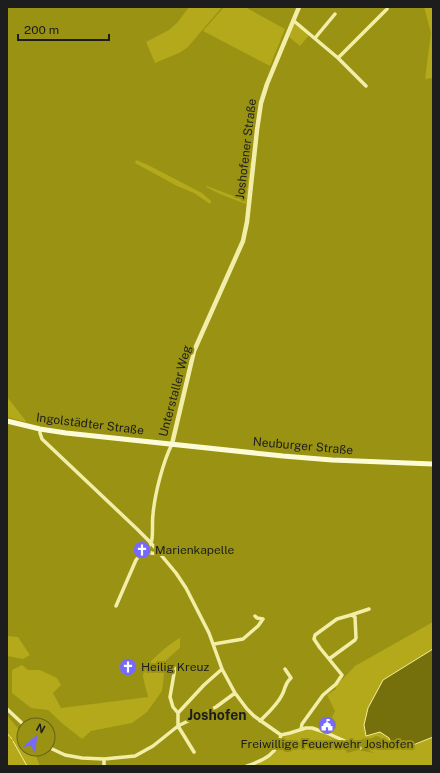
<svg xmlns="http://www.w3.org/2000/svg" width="440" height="773" viewBox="0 0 440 773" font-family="'Public Sans',sans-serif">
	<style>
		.green { fill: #b3a91b }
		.water { fill: #76700c; stroke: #f6ee99 }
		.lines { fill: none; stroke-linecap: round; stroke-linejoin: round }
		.stream { stroke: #f6ee99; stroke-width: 1 }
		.minor { stroke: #f3eea7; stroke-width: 3.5 }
		.tertiary { stroke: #f3eea7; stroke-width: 4.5 }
		.secondary { stroke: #fdfbd6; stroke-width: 5 }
		.labels { text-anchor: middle; stroke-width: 4; stroke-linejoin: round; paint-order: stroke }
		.street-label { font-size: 12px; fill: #1d1d1d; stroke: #999213 }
		.poi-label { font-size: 12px; fill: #1d1d1d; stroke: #999213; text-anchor: start }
		.quarter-label { font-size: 14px; font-weight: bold; fill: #1d1d1d; stroke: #999213 }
	</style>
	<rect width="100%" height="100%" fill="#999213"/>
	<path class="green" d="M189 7H222L187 48 179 53 155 63 146 42 169 30 177 23Z
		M224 7H245L285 29 270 66 203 31Z
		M424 7H433V78L425 79 431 33Z
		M294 23 310 34 300 46 289 37Z
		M253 159 246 204 220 194 206 187 207 186 244 200C245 189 245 166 253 159Z
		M136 160 148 165 202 193 211 201 210 204 194 193 177 186 135 163Z
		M7 397 26 421 25 422 7 417Z
		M433 622V649L383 680 373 734 380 732 389 738 393 747 402 744 414 745 433 737V766H251L273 755 283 737 307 730H313L335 738 342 742 347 753 358 750 374 753 368 750 383 743 380 737 376 736 365 741 364 738 354 744 330 733 334 727 331 719 335 711 327 695 336 689 335 687 355 666Z
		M7 636 18 637 30 655 23 659 7 656Z
		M180 638V648L166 660 162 691 147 712 132 723 91 731 82 739 63 724 48 710 31 708 12 693V670L22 665 28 670H40L57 678 61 685 53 693 61 708 148 697C147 691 143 680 143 675 145 663 169 644 180 638Z
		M7 715 24 736V749H33L40 766H7Z"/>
	<path class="water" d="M433 649V737L413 745 402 744 393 747 389 738 380 732 366 736 364 725 368 708 383 680Z"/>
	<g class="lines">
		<path class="stream" d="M7 733 12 739
			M13 741 27 766"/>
		<path class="minor" d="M294 21 338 58 366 86
			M315 38 335 14
			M338 58 387 9V7
			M40 429V433L42 439 137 529 151 543 176 573 186 588 209 633 222 669 235 693 247 709 254 716 281 735 290 733 306 728H312L327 733 360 748
			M148 550 151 553 160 554
			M116 606 136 560 139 556 148 550C148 546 152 543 152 539 153 531 152 522 153 514 155 493 163 462 172 444
			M351 615 369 609
			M214 644 243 639 258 626 263 619 257 618 255 616
			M175 668 170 697 173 707 178 713
			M7 709 24 725
			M260 721C268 713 277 705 282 695 286 688 284 684 291 678L285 669
			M301 729 302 724 323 695 336 684 342 675 320 648 314 639 315 635 337 619 351 615 355 617 356 638 355 640 329 659
			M48 747 65 755 82 758 104 759 135 756 153 746 178 726 216 707 235 693
			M194 752 178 726V713L204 685 222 669
			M104 766V759
			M247 766C264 760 278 754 281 735"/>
		<path class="tertiary" d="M172 444 194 351 243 241 247 222 257 130 261 103 267 84 299 7"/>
		<path class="secondary" d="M7 421 40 429 66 433 283 456 332 460 433 464"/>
	</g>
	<defs>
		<symbol id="church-disc" viewBox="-11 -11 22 22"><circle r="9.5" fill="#7669ff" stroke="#999213"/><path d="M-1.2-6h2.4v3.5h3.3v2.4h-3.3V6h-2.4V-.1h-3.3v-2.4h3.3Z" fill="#fff"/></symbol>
		<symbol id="civic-disc" viewBox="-11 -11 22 22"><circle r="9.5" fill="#7669ff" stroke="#999213"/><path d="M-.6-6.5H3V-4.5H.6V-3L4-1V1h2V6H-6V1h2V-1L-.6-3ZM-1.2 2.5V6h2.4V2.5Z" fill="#fff"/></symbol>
	</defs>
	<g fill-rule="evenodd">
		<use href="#church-disc" x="132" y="540" width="20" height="20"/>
		<use href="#church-disc" x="118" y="657" width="20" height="20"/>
		<use href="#civic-disc" x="317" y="715" width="20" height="20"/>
	</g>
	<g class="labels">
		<g class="street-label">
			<text transform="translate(246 149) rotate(-83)" y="4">Joshofener Straße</text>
			<text transform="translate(175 391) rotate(-75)" y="4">Unterstaller Weg</text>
			<text transform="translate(90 424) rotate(7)" y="4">Ingolstädter Straße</text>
			<text transform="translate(303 446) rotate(5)" y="4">Neuburger Straße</text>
		</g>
		<g class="poi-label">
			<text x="155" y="554">Marienkapelle</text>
			<text x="141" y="671">Heilig Kreuz</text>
			<text x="327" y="748" text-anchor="middle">Freiwillige Feuerwehr Joshofen</text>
		</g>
		<g class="quarter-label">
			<text x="217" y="720">Joshofen</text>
		</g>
	</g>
	<rect width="440" height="773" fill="none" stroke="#1d1d1d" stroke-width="16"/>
	<g transform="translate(36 737) rotate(28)"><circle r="19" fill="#999213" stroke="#676317"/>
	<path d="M0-3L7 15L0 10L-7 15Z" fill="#7669ff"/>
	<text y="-6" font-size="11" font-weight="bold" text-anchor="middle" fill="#1d1d1d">N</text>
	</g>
	<path d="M18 34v6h91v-6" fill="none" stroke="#1d1d1d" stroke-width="2"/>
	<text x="24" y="34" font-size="12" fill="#1d1d1d" stroke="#999213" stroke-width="3" paint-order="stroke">200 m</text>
</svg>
